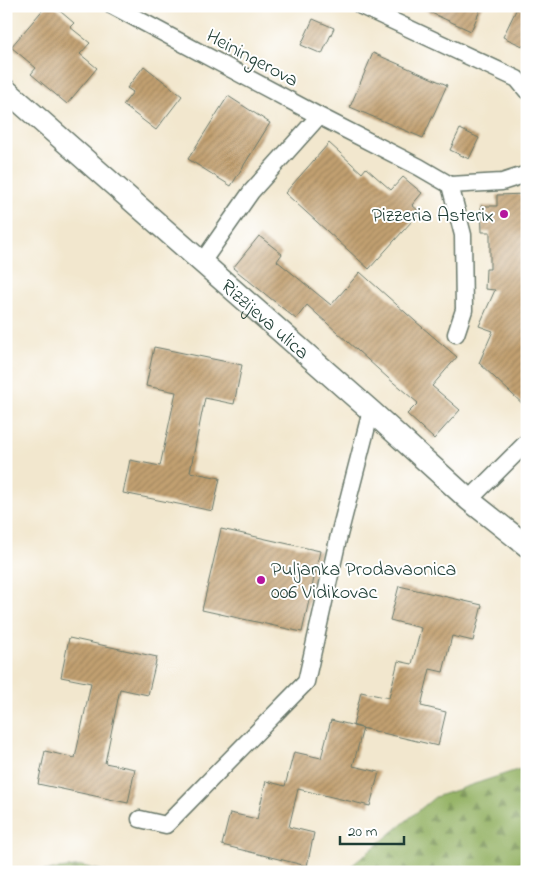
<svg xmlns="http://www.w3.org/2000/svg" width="533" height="878" viewBox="0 0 533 878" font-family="'Indie Flower',sans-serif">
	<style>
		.forest { fill: url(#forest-firs); stroke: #5a784c }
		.building { fill: url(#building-hatch) }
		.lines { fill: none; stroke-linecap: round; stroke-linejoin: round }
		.minor-casing { stroke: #69786a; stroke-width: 19 }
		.tertiary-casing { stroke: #69786a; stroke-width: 24 }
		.minor { stroke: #fff; stroke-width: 16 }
		.tertiary { stroke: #fff; stroke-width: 21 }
		.poi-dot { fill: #b5179e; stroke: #fff; stroke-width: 2 }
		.labels { text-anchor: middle; stroke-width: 4; stroke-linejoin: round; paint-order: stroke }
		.street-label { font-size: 20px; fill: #1f3d34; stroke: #fff }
		.poi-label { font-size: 20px; fill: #1f3d34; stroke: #fff; text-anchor: end }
	</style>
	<defs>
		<pattern id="forest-firs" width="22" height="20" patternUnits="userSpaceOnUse" patternTransform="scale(1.25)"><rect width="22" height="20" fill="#94b265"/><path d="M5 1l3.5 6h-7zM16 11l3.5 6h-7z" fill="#789254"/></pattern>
		<pattern id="building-hatch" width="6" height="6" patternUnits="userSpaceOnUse" patternTransform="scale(1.25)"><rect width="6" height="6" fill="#c2a071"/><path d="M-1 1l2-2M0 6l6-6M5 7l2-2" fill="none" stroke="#9d845e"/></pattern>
	</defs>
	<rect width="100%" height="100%" fill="#fff"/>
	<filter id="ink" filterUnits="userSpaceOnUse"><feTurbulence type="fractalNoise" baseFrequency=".02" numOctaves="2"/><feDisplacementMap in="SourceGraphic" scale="10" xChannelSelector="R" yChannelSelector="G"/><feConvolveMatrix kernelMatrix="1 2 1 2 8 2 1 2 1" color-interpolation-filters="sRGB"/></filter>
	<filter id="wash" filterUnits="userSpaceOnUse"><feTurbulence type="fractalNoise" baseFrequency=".0096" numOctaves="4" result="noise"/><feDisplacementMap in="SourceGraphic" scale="20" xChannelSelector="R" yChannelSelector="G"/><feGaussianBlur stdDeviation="1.12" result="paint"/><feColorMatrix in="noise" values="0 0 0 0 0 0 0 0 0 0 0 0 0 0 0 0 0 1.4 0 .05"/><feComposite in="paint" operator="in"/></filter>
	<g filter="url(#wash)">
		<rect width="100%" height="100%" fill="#f2e7ce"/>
		<path class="forest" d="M520 769 527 813V859L503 872H344L435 797Z
			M82 866 107 872H36Z"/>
		<g id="blocks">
			<path class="building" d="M46 6H54L74 23 70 27 90 43 80 54 97 68 67 104 31 74 36 68 11 47Z
				M416 6H482L471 31Z
				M518 6H527V48L503 37Z
				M313 19 334 28 322 54 301 45Z
				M373 53 447 85 423 138 350 107Z
				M144 66 182 96 156 130 123 105 133 92 127 88Z
				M228 96 270 123 231 186 188 159Z
				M460 129 479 138 469 159 450 150Z
				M329 143 362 173 366 168 391 190 403 177 422 193 412 205 420 212 369 269 285 193Z
				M527 194V408L479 363 493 331 479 326 495 290 485 289 486 269H490V232H482L481 206H497V195Z
				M259 236 282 254 277 261 331 305 360 272 415 321 457 357 432 386 460 410 434 439 407 414 418 403 388 378 307 305 296 319 233 268Z
				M154 347 242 365 234 404 205 398 190 472 220 478 213 511 123 493 130 460 160 466 176 392 146 386Z
				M221 529 320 551 302 632 202 610Z
				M399 586 482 605 473 641 452 636 443 672 430 669 421 706 446 712 438 746 353 726 361 692 389 698 398 661 412 664 421 628 390 620Z
				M69 638 157 657 148 695 120 689 105 763 135 769 128 803 38 784 45 751 75 758 91 683 61 677Z
				M331 720 363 728 353 766 379 772 370 806 298 789 289 827 314 833 307 866 222 845 230 813 257 819 266 781 285 786 294 752 321 758Z"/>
		</g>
	</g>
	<g filter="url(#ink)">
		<use href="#blocks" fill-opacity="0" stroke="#69786a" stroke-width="1"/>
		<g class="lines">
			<defs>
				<path id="minor" d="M113 6 319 116 419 167 450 185 502 182 527 174
					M361 6 517 79 527 91
					M450 185 463 235 464 310 456 334
					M202 262 251 192 319 116
					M469 500 527 442
					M140 819 166 825 306 682 339 535 371 411"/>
				<g id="tertiary">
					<path id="s1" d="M6 90 371 411 469 500 527 546"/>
				</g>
			</defs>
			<use href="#minor" class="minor-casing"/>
			<use href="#tertiary" class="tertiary-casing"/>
			<use href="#minor" class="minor"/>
			<use href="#tertiary" class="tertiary"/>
		</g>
	</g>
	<g class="poi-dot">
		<circle cx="504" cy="214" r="5"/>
		<circle cx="261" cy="580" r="5"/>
	</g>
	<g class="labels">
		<g class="street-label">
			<text transform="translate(253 57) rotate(28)" y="7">Heiningerova</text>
			<text dy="7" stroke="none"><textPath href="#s1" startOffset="346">Rizzijeva ulica</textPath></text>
		</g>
		<g class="poi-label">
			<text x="494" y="221">Pizzeria Asterix</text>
			<text x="271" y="575" text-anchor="start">Puljanka Prodavaonica<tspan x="271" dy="23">006 Vidikovac</tspan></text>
		</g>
	</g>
	<rect width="533" height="878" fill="none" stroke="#fff" stroke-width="25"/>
	<path d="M340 836v8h64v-8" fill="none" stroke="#1f3d34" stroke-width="2.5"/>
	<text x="348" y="836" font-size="15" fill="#1f3d34" stroke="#ffffff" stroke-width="4" paint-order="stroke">20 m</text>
</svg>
